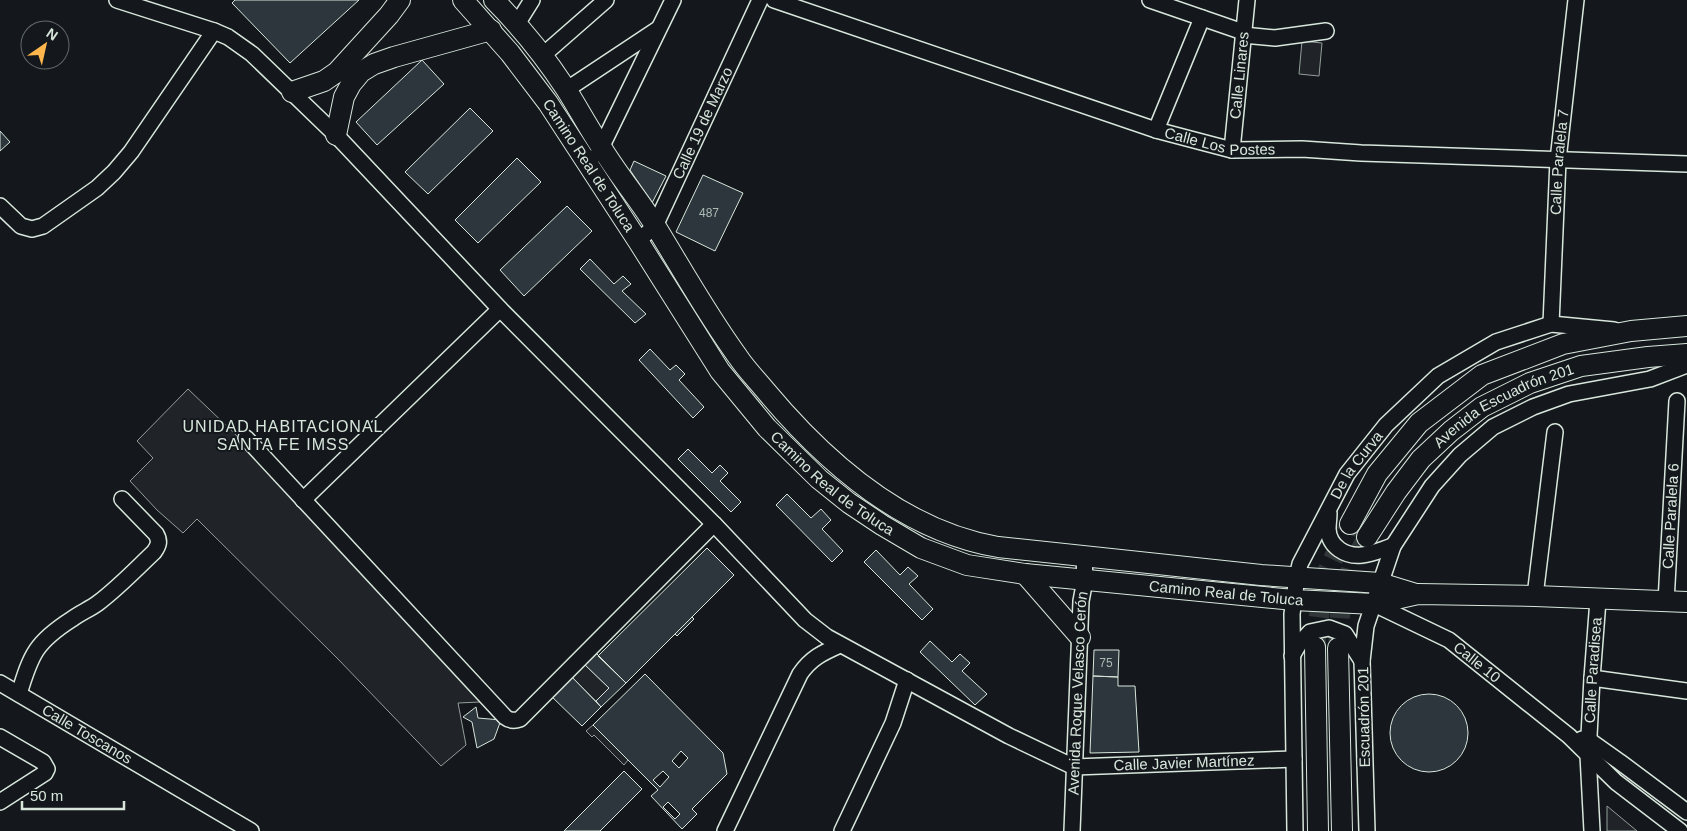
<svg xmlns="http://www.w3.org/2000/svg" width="1687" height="831" viewBox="0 0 1687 831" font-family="Helvetica,sans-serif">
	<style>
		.green { fill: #202428; stroke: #939e99 }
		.building { fill: #2c363c; stroke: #d8e6dc; fill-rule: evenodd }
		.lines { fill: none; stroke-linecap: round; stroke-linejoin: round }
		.major-tunnel { stroke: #313739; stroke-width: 20; stroke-dasharray: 20 10; stroke-linecap: butt }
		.minor-casing { stroke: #d8e6dc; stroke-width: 18 }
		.major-casing { stroke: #d8e6dc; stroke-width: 22 }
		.minor { stroke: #14181c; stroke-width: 15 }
		.major { stroke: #14181c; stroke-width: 20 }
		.labels { text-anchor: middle; stroke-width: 4; stroke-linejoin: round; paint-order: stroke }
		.number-label { font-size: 12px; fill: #adbab4 }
		.street-label { font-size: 15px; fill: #d8e6dc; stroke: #14181c }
		.neighbourhood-label { font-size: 16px; letter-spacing: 1px; fill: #d8e6dc; stroke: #14181c }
	</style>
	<rect width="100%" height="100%" fill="#14181c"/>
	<path class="green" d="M1302 41 1322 43 1319 76 1299 74Z
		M188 389 231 430 485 694 480 702 458 703 466 745 441 766 338 659 197 519 183 533 157 510 130 481 153 458 137 441Z
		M582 662 609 688 596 701 569 674Z
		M593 725 628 760 624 765 594 735 592 737 586 731Z
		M1607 806 1637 831H1607Z"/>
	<path class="building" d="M235 0H359L290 63 232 3Z
		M422 60 444 84 377 145 356 122Z
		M470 108 493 131 428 194 405 172Z
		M0 131 10 142 0 151Z
		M517 158 541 182 478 243 455 220Z
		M634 161 666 176 652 203 630 170Z
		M703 175 743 193 715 251 676 232Z
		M567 206 592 231 524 296 500 270Z
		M590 259 614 284 623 276 631 284 622 291 646 314 635 323 580 269Z
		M650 349 670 370 676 365 685 374 679 380 704 407 693 418 639 360Z
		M688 449 712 473 720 465 728 473 720 481 741 502 731 512 678 459Z
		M787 494 811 518 821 509 831 520 822 529 843 551 832 562 776 505Z
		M707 548 734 575 626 683 598 656Z
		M876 550 900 575 908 567 918 576 909 584 933 609 922 620 864 562Z
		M692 617 694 619 677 636 675 634Z
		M930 641 952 662 960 654 970 663 962 671 987 694 975 705 920 652Z
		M593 650 626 683 601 707 596 701 609 688 582 662Z
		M1094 650H1119L1118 677 1093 676Z
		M569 674 601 707 582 726 549 694Z
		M645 674 723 753 727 774 692 809 697 814 682 829 651 796 658 790 593 725ZM681 751 688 758 679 768 672 761ZM663 771 669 777 660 787 653 780ZM668 802 680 814 675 819 663 807Z
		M1093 676 1118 677V686H1135L1139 752 1090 753Z
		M1390 733a39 39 0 1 1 78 0a39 39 0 1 1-78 0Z
		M476 707 478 718 501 720 494 739 477 748 472 722 463 717Z
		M624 771 642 789 600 831H564Z"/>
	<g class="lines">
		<path class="major-tunnel" d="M1315 647 1324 578 1350 524
			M1338 648 1340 615 1351 569 1367 537"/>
		<defs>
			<g id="minor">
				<path id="s1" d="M117 0 214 31 228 37 252 54 336 135 500 309 714 524 805 620 827 637 1009 736 1074 767 1294 759"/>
				<path id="s2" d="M774 0 1156 130 1232 150 1302 149 1361 153 1687 164"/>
				<path d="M1150 0 1243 32"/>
				<path d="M517 24 532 0"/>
				<path d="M1243 35 1275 38 1326 31"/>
				<path d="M542 56 606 0"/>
				<path d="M566 90 658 29"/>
				<path d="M1156 130 1202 18"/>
				<path id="s3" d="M1232 150 1247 0"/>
				<path d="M598 154 673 0"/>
				<path d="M0 206 21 226 32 229 43 226 97 188 114 172 131 152 214 31"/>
				<path id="s4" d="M638 241 655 226 760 0"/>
				<path id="s5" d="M1551 324 1558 160 1576 0"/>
				<path d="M246 438 505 717C510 721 514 721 520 719L714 524"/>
				<path d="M303 500 500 309"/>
				<path d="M1329 513C1329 518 1328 524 1328 529 1329 547 1346 557 1362 555 1373 554 1383 549 1393 546"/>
				<path d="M1535 596 1555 432"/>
				<path id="s6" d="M1666 602 1677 401"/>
				<path id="s7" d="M1374 604 1449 640 1569 736 1616 782 1680 831"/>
				<path d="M1292 656 1299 644 1310 632 1329 628 1345 634 1362 661"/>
				<path d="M1592 678 1687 691"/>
				<path id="s8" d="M0 683 251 831"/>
				<path d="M19 694C31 654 36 642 72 619 80 613 90 609 98 603 118 588 136 569 154 552 159 545 160 541 156 534L122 499"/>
				<path d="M0 737 43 762 47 769 45 773 0 802"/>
				<path d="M1582 739 1589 740 1620 762 1687 812"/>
				<path d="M725 831 800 674C811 658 822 653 840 645"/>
				<path d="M842 831 893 723 907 680"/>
				<path id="s9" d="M1072 831 1081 601 1085 580 1084 556"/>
				<path id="s10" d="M1295 831 1292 614 1297 577 1300 564 1347 474 1386 425 1438 376 1496 342 1551 324 1614 330"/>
				<path d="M1367 831 1362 661 1366 626 1393 546 1432 486 1460 455 1493 427 1533 407 1569 394 1650 379 1687 365"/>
				<path id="s11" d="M1592 831 1588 755 1592 678 1598 600"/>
			</g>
			<g id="major">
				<path id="s12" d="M463 0 510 53 548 103 638 241 720 371 767 428 819 479 849 503 882 525 921 548 967 565 1025 574 1294 600 1374 604 1418 594 1535 596 1687 602"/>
				<path d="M494 0C521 27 545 57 566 89 578 108 588 127 600 145 617 174 639 199 656 227 683 271 708 316 738 357 746 369 756 379 765 390 825 462 903 531 998 547L1261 575 1380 583 1416 594"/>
				<path d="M292 92 324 81 337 72 389 15 400 0"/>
				<path d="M336 135 344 97 351 84 361 72 374 64 394 57 491 30"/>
				<path d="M1350 524 1377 474 1419 423 1482 375 1563 344 1631 331 1687 326"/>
				<path id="s13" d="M1367 537 1396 492 1421 459 1451 431 1482 407 1530 383 1581 366 1648 357 1687 354"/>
				<path d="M1025 574 1080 637"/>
				<path d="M1315 647 1318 831"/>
				<path d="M1338 648 1342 831"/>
			</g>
		</defs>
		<use href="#minor" class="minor-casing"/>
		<use href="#major" class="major-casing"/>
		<use href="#minor" class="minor"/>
		<use href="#major" class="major"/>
	</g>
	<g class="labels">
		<g class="number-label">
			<text x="709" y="217">487</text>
			<text x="1106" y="667">75</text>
		</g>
		<g class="street-label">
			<text dy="5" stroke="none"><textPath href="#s3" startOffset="75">Calle Linares</textPath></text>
			<text dy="5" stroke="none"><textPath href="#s4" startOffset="136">Calle 19 de Marzo</textPath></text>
			<text dy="5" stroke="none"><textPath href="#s2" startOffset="469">Calle Los Postes</textPath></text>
			<text dy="5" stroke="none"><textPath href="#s5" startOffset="162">Calle Paralela 7</textPath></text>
			<text dy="5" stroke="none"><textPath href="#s12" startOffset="208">Camino Real de Toluca</textPath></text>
			<text dy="5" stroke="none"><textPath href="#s13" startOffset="195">Avenida Escuadrón 201</textPath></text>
			<text dy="5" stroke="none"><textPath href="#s10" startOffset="382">De la Curva</textPath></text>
			<text dy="5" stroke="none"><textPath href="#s12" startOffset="612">Camino Real de Toluca</textPath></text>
			<text dy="5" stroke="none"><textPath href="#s6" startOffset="86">Calle Paralela 6</textPath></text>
			<text dy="5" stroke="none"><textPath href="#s12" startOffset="1032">Camino Real de Toluca</textPath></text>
			<text dy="5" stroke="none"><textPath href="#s7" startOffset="119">Calle 10</textPath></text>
			<text dy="5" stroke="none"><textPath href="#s11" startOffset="161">Calle Paradisea</textPath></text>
			<text dy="5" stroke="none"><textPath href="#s9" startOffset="138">Avenida Roque Velasco Cerón</textPath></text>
			<text transform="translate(1364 717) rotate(-91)" y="5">Escuadrón 201</text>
			<text dy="5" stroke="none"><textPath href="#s8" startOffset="101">Calle Toscanos</textPath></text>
			<text dy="5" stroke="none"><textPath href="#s1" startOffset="1355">Calle Javier Martínez</textPath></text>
		</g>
		<g class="neighbourhood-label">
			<text x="283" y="432">UNIDAD HABITACIONAL<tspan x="283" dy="18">SANTA FE IMSS</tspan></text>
		</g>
	</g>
	<g transform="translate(45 45) rotate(34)"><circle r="24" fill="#14181c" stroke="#626a69"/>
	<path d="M0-4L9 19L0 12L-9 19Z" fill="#ffb74d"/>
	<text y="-8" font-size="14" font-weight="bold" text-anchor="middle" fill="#d8e6dc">N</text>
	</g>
	<path d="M22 801v8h102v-8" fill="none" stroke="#d8e6dc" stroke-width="2.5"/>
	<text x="30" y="801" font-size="15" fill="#d8e6dc" stroke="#14181c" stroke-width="4" paint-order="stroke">50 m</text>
</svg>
